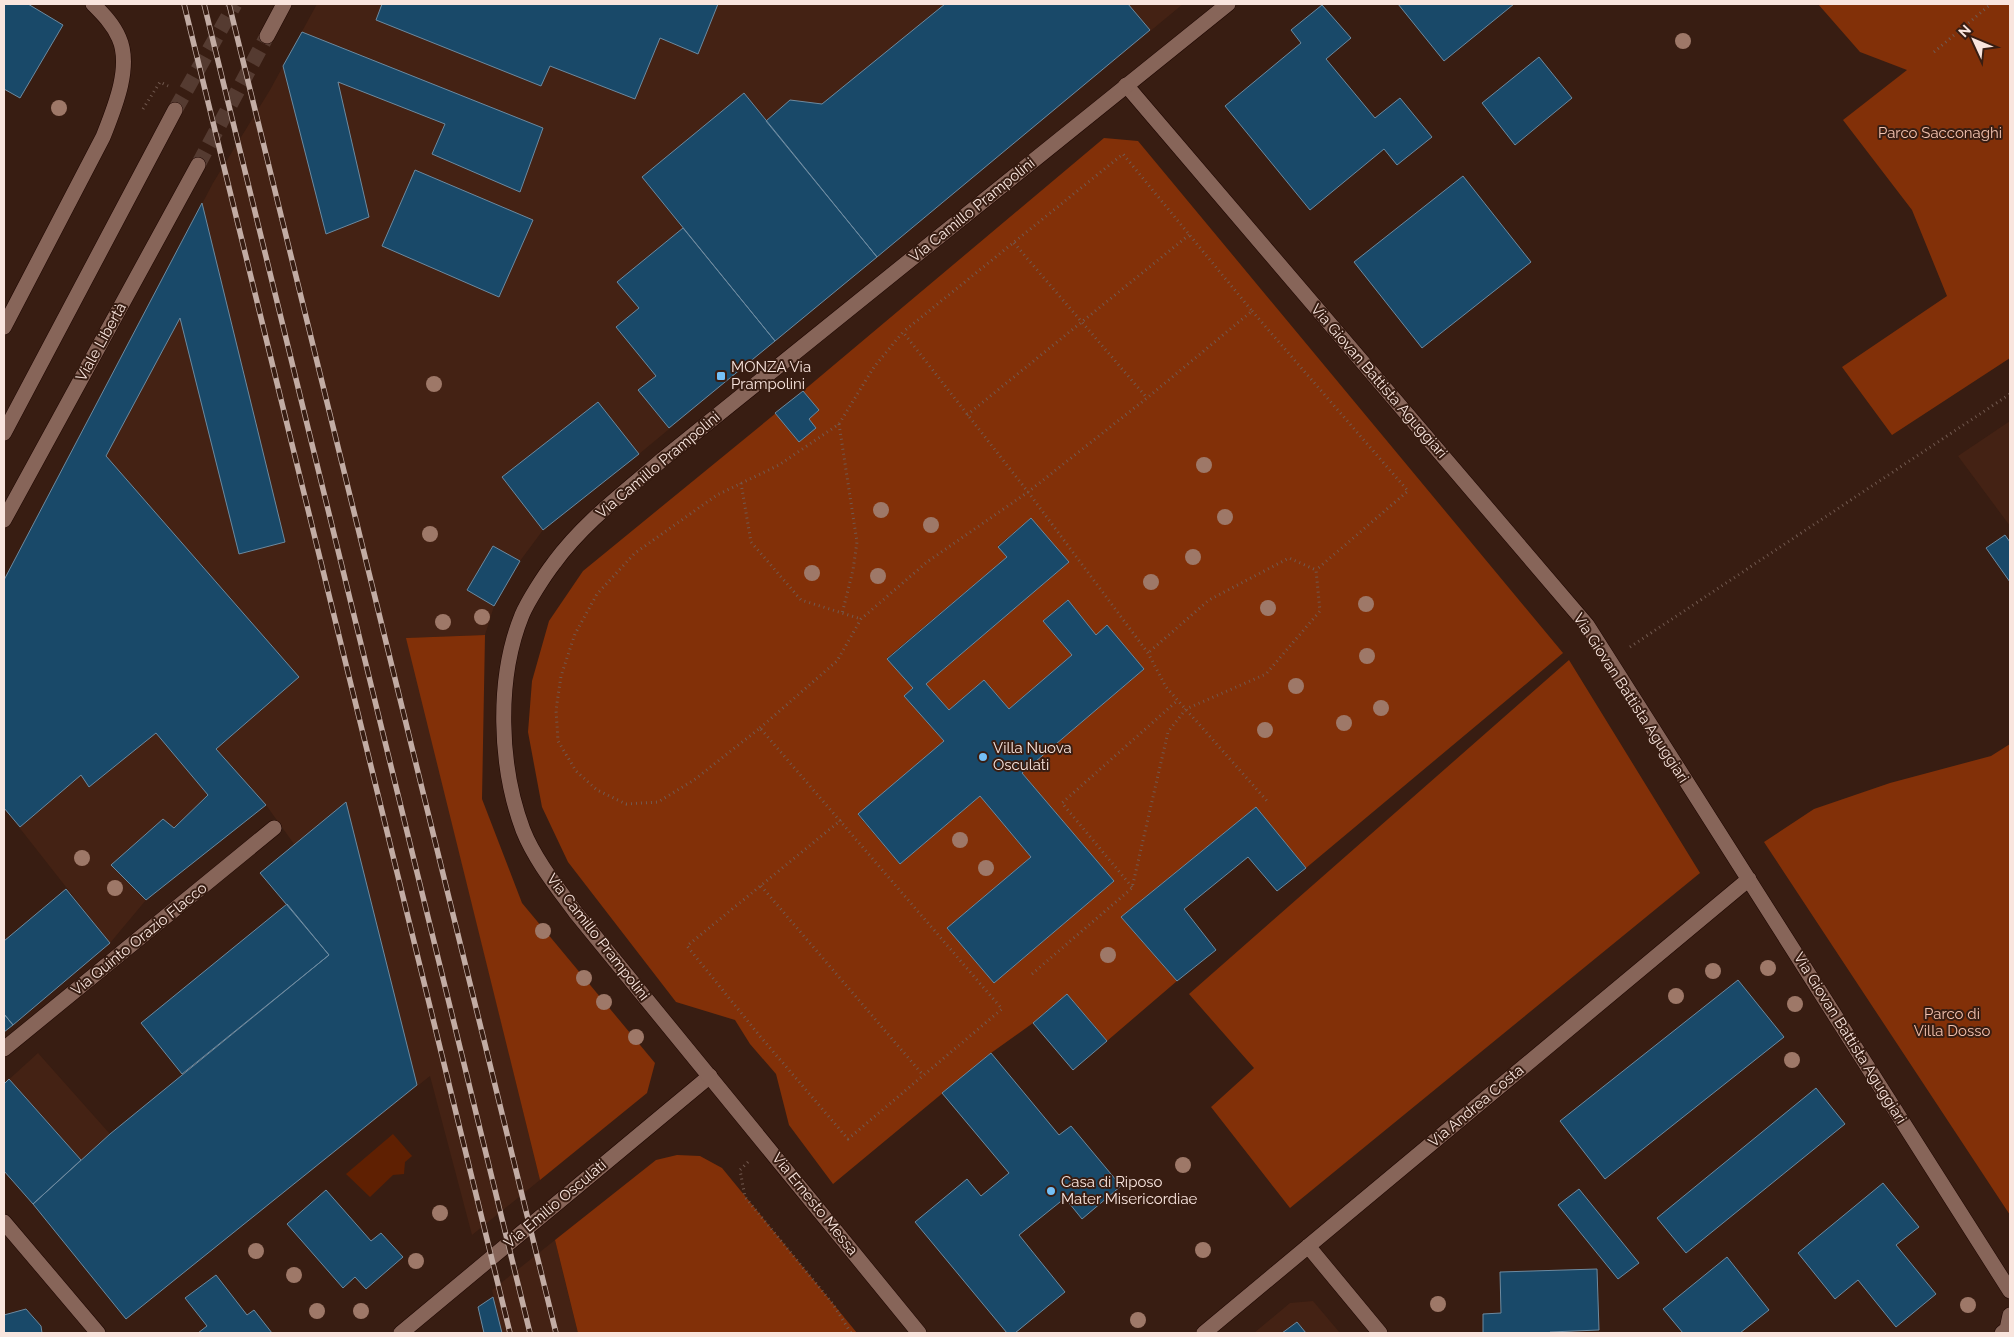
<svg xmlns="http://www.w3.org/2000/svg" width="2014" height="1337" viewBox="0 0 2014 1337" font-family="Raleway,sans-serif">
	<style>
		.built { fill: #442214 }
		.green { fill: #823008; fill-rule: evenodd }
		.water { fill: #5f2002 }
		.building { fill: #194969; stroke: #6c8aa0 }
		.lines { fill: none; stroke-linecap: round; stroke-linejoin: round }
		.secondary-tunnel { stroke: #553b31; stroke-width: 15; stroke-dasharray: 15 8; stroke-linecap: butt }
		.street-casing { stroke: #1e0600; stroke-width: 16 }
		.secondary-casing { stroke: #1e0600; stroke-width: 16 }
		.path { stroke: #725a50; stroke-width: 3; stroke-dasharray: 1 4; stroke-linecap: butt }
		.street { stroke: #876559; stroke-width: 15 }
		.secondary { stroke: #876559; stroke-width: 15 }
		.rail-casing { stroke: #c2aca4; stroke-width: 5.5 }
		.rail { stroke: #381d12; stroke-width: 4; stroke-dasharray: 11; stroke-linecap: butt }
		.tree { fill: #9e7868 }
		.poi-dot { fill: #75c0f6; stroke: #381d12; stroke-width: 2 }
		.labels { text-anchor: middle; stroke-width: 4; stroke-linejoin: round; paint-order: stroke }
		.park-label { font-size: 15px; fill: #f2c2af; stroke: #381d12 }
		.street-label { font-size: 15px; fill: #f9e5de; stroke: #381d12 }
		.poi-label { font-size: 15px; fill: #f9e5de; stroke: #381d12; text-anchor: start }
	</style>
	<rect width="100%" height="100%" fill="#381d12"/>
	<path class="built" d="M317 4H1183L639 454 543 530 520 561 494 606 485 635 407 638 540 1180 472 1235 430 1076 126 1319 33 1204 4 1171V1084L38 1053 110 1134 329 955 287 904 260 873 294 844 266 805 146 900 110 943 4 808V580L213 183 270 90Z
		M2010 421V526L1958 456Z
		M555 1240 578 1333H502L492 1290Z
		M1313 1301 1340 1333H1254L1290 1303Z"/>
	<path class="green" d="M1818 4H2010V358L1892 435 1842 367 1947 296 1912 210 1843 120 1907 70 1860 52Z
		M1104 138 1138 141 1563 653 1306 868 1256 807 1121 917 1177 981 1107 1041 1067 994 1033 1023 991 1053 833 1184 789 1125 776 1074 750 1044 735 1020 676 1002 568 862 542 807 528 732 532 681 549 621 583 571 803 391ZM1031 518 1069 562 926 684 949 710 984 680 1009 709 1072 655 1043 621 1067 600 1096 635 1144 669 1022 773 1114 881 994 983 947 928 1031 857 980 796 900 864 858 815 944 741 905 696 913 688 887 658 1007 557 998 546Z
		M485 635 482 799 522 903 655 1063 647 1093 540 1180 406 638Z
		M1569 660 1700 873 1290 1208 1211 1107 1254 1068 1189 994Z
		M2010 744V1215L1764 842 1814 809 1890 783 1991 756Z
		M677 1155 700 1156 722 1168 857 1333H578L555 1240 656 1160Z"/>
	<path class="water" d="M393 1134 412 1156 405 1162 404 1174 393 1175 370 1197 346 1174Z"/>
	<path class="building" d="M4 4H28L63 25 20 98 4 89Z
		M382 4H718L698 54 660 38 635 99 550 66 541 86 376 20Z
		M945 4H1128L1150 30 877 257 766 121 790 100 822 104Z
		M1398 4H1514L1444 61Z
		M1322 5 1351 38 1326 59 1375 118 1400 98 1432 137 1397 165 1384 149 1310 210 1225 106 1301 43 1291 30Z
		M302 32 543 128 520 192 432 154 445 124 338 82 369 217 326 234 283 66Z
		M1539 57 1572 98 1515 145 1482 103Z
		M744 93 877 257 775 341 642 177Z
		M415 170 533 220 499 297 382 246Z
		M1463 176 1531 262 1422 348 1354 262Z
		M202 203 285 542 239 554 180 318 106 456 299 677 216 749 266 805 146 900 111 865 163 819 174 828 208 795 156 733 89 787 81 775 20 827 4 808V580Z
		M683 228 775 341 669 428 638 390 656 376 616 327 639 308 617 282Z
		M803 391 819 410 809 419 816 428 799 442 775 413Z
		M598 402 639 454 543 530 502 477Z
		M1031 518 1069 562 926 684 949 710 984 680 1009 709 1072 655 1043 621 1068 600 1096 635 1107 625 1144 669 1022 773 1114 881 994 983 947 928 1031 857 980 796 900 864 858 814 944 741 904 696 913 688 887 659 1007 557 998 547Z
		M2005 535 2010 542V582L1986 548Z
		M493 546 520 561 494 606 467 590Z
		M346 802 417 1085 126 1319 33 1204 110 1134 329 955 260 873Z
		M1256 807 1306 868 1277 891 1248 857 1184 909 1216 950 1177 981 1121 917Z
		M66 889 110 943 13 1025 4 1014V941Z
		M287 904 329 955 182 1074 141 1023Z
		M1738 980 1784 1037 1605 1179 1560 1121Z
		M1067 994 1107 1041 1073 1070 1033 1023Z
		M4 1014 13 1025 4 1032Z
		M991 1053 1059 1135 1071 1126 1121 1186 1082 1219 1065 1198 1019 1235 1065 1292 1015 1333H1007L915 1222 967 1179 981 1196 1009 1173 942 1093Z
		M9 1079 81 1160 33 1204 4 1171V1084Z
		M1816 1088 1845 1124 1686 1253 1657 1218Z
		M1883 1183 1919 1227 1896 1245 1936 1294 1896 1327 1858 1280 1835 1299 1798 1253Z
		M1579 1189 1639 1263 1618 1279 1558 1205Z
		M326 1190 371 1241 381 1233 403 1257 366 1289 355 1277 343 1288 287 1224Z
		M1727 1257 1769 1310 1740 1333H1683L1663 1309Z
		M1597 1269 1599 1330 1550 1332V1333H1483V1314L1501 1313 1500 1272Z
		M216 1275 247 1315 254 1310 272 1333H198L207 1326 185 1298Z
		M493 1297 502 1333H484L478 1307Z
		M26 1309 41 1326 42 1333H4V1315Z
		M1297 1322 1306 1333H1282Z"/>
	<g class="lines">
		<path class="secondary-tunnel" d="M175 110 235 4
			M198 165 267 36"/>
		<defs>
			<path id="street" d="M1126 85 1587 625 2010 1291
				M4 327 103 137C114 109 132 67 119 38 113 24 103 14 93 4
				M4 1049 274 828
				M4 1222 98 1333
				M1308 1246 1380 1333
				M401 1333 710 1076
				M1204 1333 1749 879
				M2002 1333 2007 1329 2010 1315"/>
			<path id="secondary" d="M267 36 284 4
				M4 433 175 110
				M4 520 198 165
				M919 1333 576 913C557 887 535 860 523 830 499 766 496 679 522 615 528 601 544 576 554 563 584 522 625 492 663 459L1228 4"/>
		</defs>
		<use href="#street" class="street-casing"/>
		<use href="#secondary" class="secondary-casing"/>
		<path class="path" d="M1934 52 1991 4
			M143 109 160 82 168 86
			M1014 243 1147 398
			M1252 311 1408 491 1316 570
			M967 415 1189 235
			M839 424 857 542 853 570 842 614
			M741 483 751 542 801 600 861 619
			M1630 647 2010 394
			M760 728 837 661 861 619 927 562 1028 492 1147 398 1252 311 1123 154 903 332
			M841 820 687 946 759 1035 848 1139 1002 1009 760 728 694 780 658 802 626 804 597 790 576 771 558 741 556 710 561 676 575 634 597 594 635 553 717 495 779 465 839 424 874 367 903 332 1028 492 1148 653 1166 687 1268 802
			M761 886 923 1075
			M1132 887 1062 803 1178 700
			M1032 974 1132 888 1168 732 1186 709 1266 674 1320 611 1316 570 1289 558 1209 600 1148 653
			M748 1162 740 1170 745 1197 833 1304 851 1333"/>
		<use href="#street" class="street"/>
		<use href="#secondary" class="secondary"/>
		<defs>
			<path id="rail" d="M184 4 510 1333
				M204 4 530 1333
				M229 4 556 1333"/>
		</defs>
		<use href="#rail" class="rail-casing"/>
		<use href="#rail" class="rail"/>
	</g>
	<g class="tree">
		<circle cx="1683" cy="41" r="8"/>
		<circle cx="59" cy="108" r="8"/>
		<circle cx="434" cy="384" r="8"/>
		<circle cx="1204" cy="465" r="8"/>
		<circle cx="881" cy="510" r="8"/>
		<circle cx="1225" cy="517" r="8"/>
		<circle cx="931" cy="525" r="8"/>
		<circle cx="430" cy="534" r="8"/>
		<circle cx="1193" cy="557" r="8"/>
		<circle cx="812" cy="573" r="8"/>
		<circle cx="878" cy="576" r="8"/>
		<circle cx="1151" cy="582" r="8"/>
		<circle cx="1366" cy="604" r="8"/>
		<circle cx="1268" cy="608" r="8"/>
		<circle cx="482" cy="617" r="8"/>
		<circle cx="443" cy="622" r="8"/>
		<circle cx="1367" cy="656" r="8"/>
		<circle cx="1296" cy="686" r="8"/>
		<circle cx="1381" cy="708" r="8"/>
		<circle cx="1344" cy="723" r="8"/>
		<circle cx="1265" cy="730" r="8"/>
		<circle cx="960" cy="840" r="8"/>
		<circle cx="82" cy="858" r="8"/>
		<circle cx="986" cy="868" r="8"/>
		<circle cx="115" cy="888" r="8"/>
		<circle cx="543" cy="931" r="8"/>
		<circle cx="1108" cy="955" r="8"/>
		<circle cx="1768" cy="968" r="8"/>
		<circle cx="1713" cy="971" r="8"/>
		<circle cx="584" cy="978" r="8"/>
		<circle cx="1676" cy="996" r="8"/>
		<circle cx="604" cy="1002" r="8"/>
		<circle cx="1795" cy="1004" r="8"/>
		<circle cx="636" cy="1037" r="8"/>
		<circle cx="1792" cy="1060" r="8"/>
		<circle cx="1183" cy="1165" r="8"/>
		<circle cx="440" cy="1213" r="8"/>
		<circle cx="1203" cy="1250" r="8"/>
		<circle cx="256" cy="1251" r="8"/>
		<circle cx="416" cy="1261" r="8"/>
		<circle cx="294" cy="1275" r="8"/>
		<circle cx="1438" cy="1304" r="8"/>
		<circle cx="1968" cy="1305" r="8"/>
		<circle cx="317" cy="1311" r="8"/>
		<circle cx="361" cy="1311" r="8"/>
		<circle cx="1138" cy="1320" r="8"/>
	</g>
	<g class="poi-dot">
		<rect x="716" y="371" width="10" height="10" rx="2.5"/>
		<circle cx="983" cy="757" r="5"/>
		<circle cx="1051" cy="1191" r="5"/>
	</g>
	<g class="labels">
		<g class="park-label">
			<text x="1940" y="138">Parco Sacconaghi</text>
			<text x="1952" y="1019">Parco di<tspan x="1952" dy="17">Villa Dosso</tspan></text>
		</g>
		<g class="street-label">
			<text transform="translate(972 210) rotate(-39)" y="5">Via Camillo Prampolini</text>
			<text transform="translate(101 342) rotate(-61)" y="5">Viale Libertà</text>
			<text transform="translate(1379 381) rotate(49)" y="5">Via Giovan Battista Aguggiari</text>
			<text transform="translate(658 465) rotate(-40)" y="5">Via Camillo Prampolini</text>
			<text transform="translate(1631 698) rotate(57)" y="5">Via Giovan Battista Aguggiari</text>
			<text transform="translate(598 937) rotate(52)" y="5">Via Camillo Prampolini</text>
			<text transform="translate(139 939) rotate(-39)" y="5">Via Quinto Orazio Flacco</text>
			<text transform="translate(1850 1038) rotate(58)" y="5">Via Giovan Battista Aguggiari</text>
			<text transform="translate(1476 1106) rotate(-40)" y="5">Via Andrea Costa</text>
			<text transform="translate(555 1204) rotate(-40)" y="5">Via Emilio Osculati</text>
			<text transform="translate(815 1204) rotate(51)" y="5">Via Ernesto Messa</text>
		</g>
		<g class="poi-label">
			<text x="731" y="372">MONZA Via<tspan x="731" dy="17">Prampolini</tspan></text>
			<text x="993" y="753">Villa Nuova<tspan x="993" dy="17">Osculati</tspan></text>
			<text x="1061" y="1187">Casa di Riposo<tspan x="1061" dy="17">Mater Misericordiae</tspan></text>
		</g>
	</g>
	<rect width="2014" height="1337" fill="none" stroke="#f9e5de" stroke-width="10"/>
	<g transform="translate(1974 40) rotate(314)" stroke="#381d12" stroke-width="4" paint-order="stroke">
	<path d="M0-4L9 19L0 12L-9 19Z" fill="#f9e5de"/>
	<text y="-8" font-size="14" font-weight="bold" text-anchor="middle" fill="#f9e5de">N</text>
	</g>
</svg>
